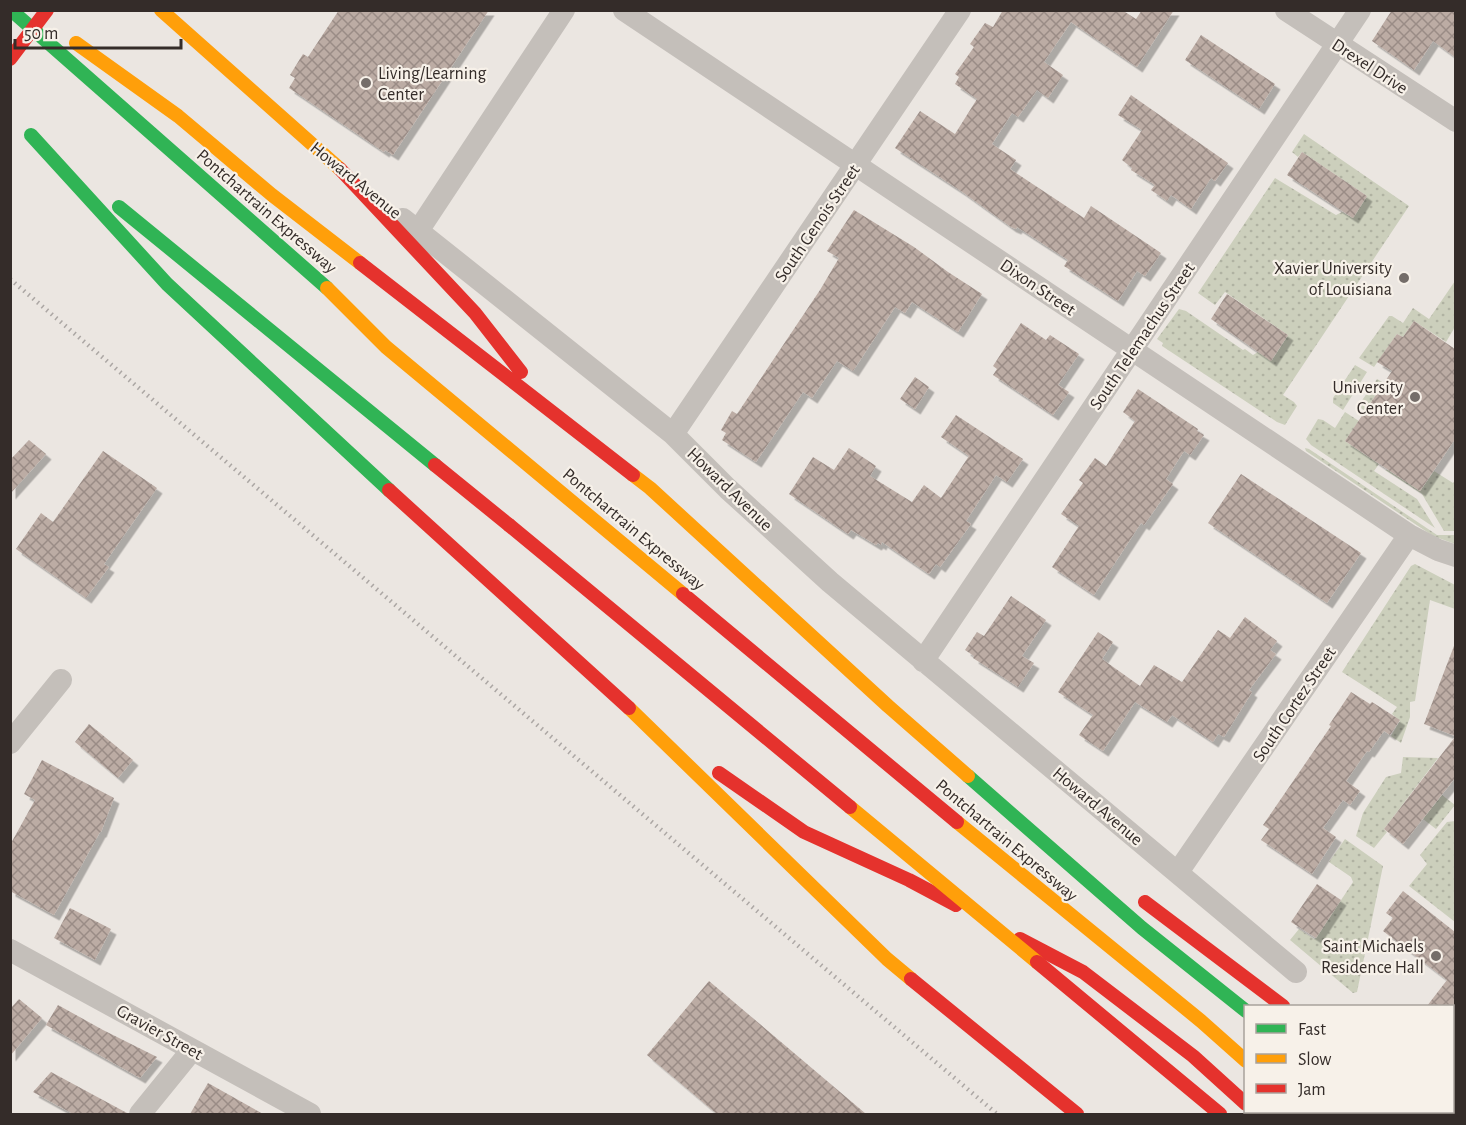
<svg xmlns="http://www.w3.org/2000/svg" width="1466" height="1125" viewBox="0 0 1466 1125" font-family="'Alegreya Sans',sans-serif">
	<style>
		.grass { fill: url(#grass-dots) }
		.building { fill: url(#building-cross-hatch); filter: url(#shadow) }
		.lines { fill: none; stroke-linecap: round; stroke-linejoin: round }
		.street { stroke: #c4bfba; stroke-width: 22 }
		.fast { stroke: #30b455; stroke-width: 14 }
		.slow { stroke: #ff9f0a; stroke-width: 14 }
		.jam { stroke: #e5322d; stroke-width: 14 }
		.rail { stroke: #aca7a4; stroke-width: 4.5; stroke-dasharray: 1.5 4.5; stroke-linecap: butt }
		.slow-bridge { stroke: #ff9f0a; stroke-width: 14 }
		.jam-bridge { stroke: #e5322d; stroke-width: 14 }
		.poi-dot { fill: #746d69; stroke: #f7f1e9; stroke-width: 2 }
		.labels { text-anchor: middle; stroke-width: 4.5; stroke-linejoin: round; paint-order: stroke }
		.street-label { font-size: 18px; fill: #342c29; stroke: #f7f1e9 }
		.poi-label { font-size: 18px; fill: #342c29; stroke: #f7f1e9; text-anchor: end }
	</style>
	<defs>
		<pattern id="grass-dots" width="8" height="8" patternUnits="userSpaceOnUse" patternTransform="scale(1.5)"><rect width="8" height="8" fill="#cccfbc"/><path d="M2 2h.1M6 6h.1" fill="none" stroke="#b0b2a2" stroke-width="1.8" stroke-linecap="round"/></pattern>
		<pattern id="building-cross-hatch" width="8" height="8" patternUnits="userSpaceOnUse" patternTransform="scale(1.5)"><rect width="8" height="8" fill="#bcaca4"/><path d="M0 0l8 8M0 8l8-8" fill="none" stroke="#9a8c86"/></pattern>
		<filter id="shadow"><feDropShadow dx="5.5" dy="5.5" stdDeviation="0" flood-color="#0004"/></filter>
	</defs>
	<rect width="100%" height="100%" fill="#ebe6e1"/>
	<path class="grass" d="M1304 134 1409 206 1283 395 1294 402 1297 406 1285 425 1277 422 1162 346 1163 343 1157 339 1179 309 1186 311 1243 350 1245 349 1253 355 1258 352 1272 360 1288 335 1225 292 1215 305 1198 293 1275 178 1336 215 1342 212 1353 218 1367 196 1302 152 1298 157 1292 152Z
		M1455 281V327L1446 342 1414 321 1403 337 1397 334 1374 367 1359 358 1389 316H1392L1403 323 1413 308 1429 319Z
		M1355 365 1367 372 1343 410 1333 403V398Z
		M1377 379 1384 383 1365 411 1358 406Z
		M1345 412 1359 421 1345 441 1379 464 1374 471 1417 499 1435 528 1311 445 1306 439 1318 419 1323 420 1335 428Z
		M1305 448 1309 449 1437 535H1455V544L1433 536 1306 451Z
		M1385 470H1388L1420 491 1434 471 1453 483 1455 480V531H1444L1422 494Z
		M1415 564 1455 585V609L1430 600 1415 701 1410 702V717L1401 743 1391 736 1400 721 1392 714 1397 707 1342 672 1411 566Z
		M1403 757 1438 758 1384 829 1387 832 1374 848 1356 836 1363 813 1386 777 1401 773Z
		M1442 795 1455 805 1436 829 1423 819Z
		M1455 821H1456L1455 922 1409 886 1427 864 1420 855 1447 822Z
		M1345 839 1383 866 1357 992 1353 993 1290 940 1299 929 1314 939 1316 938 1353 882 1351 877 1329 862Z"/>
	<path class="building" d="M339 10H489L393 155 385 150 384 152 289 88 295 78 290 75 303 54 308 57Z
		M1003 10H1122L1136 19 1142 10H1174L1137 67 1071 22 1044 62 1063 75 1048 98 1037 90 1018 117 1012 113 992 144 1016 160 1010 169 1084 218 1091 206 1161 253 1145 276 1137 271 1118 301 1064 266 1068 260 1017 227 1016 229 1011 227 961 191 895 148 920 111 955 134 977 99 955 84 959 77 955 74 974 47 970 44 985 23 993 27Z
		M1392 10H1455V57L1433 41 1414 70 1372 41Z
		M1201 35 1275 84 1259 109 1185 60Z
		M1131 95 1228 163 1215 181 1211 178 1191 209 1171 195 1167 201 1151 190 1155 185 1131 170 1132 168 1122 160 1142 130 1118 115Z
		M1302 152 1367 196 1353 218 1287 175Z
		M854 210 914 247 948 272 982 294 958 332 912 302 905 313 895 307 853 371 837 361 812 398 803 392 756 462 722 440 726 433 721 430 732 411 737 414 820 290 839 258 827 251Z
		M1227 294 1288 335 1271 361 1211 319Z
		M1414 321 1455 349V439L1420 491 1345 441 1392 371 1377 362 1397 334 1403 337Z
		M1021 323 1046 340 1050 335 1079 354 1058 385 1069 392 1053 415 993 375 997 369 993 366Z
		M915 377 929 387 915 409 900 399Z
		M1138 389 1198 429 1197 431 1204 435 1190 455 1184 451 1166 479 1173 484 1144 525 1141 523 1094 595 1052 567 1079 526 1061 514 1083 483 1079 480 1095 458 1106 466 1135 421 1123 412Z
		M956 415 1023 459 1007 482 996 475 966 521 971 524 940 567 936 564 929 574 882 542 881 545 878 543 876 545 851 530 848 534 789 494 813 457 834 470 849 448 876 466 870 476 912 502 924 485 941 498 969 456 941 437Z
		M29 440 46 454 10 494V460Z
		M103 451 157 488 104 564 109 567 86 598 16 549 41 513 53 522Z
		M1241 474 1361 553 1327 603 1208 523Z
		M1011 596 1046 620 1022 656 1034 663 1018 687 973 658 974 656 965 650 977 632 984 636Z
		M1245 617 1277 641 1270 650 1276 654 1249 690 1252 692 1224 737 1218 734 1213 742 1172 715 1167 722 1135 702 1103 751 1079 735 1093 715 1058 692 1098 632 1113 642 1102 659 1140 686 1154 665 1182 682 1218 630 1230 638Z
		M1454 646H1455V736L1424 724Z
		M1351 692 1370 704 1372 702 1400 720 1390 735 1384 731 1369 752 1367 751 1346 781 1360 791 1350 805 1343 800 1323 828 1336 837 1312 874 1261 840 1269 829 1263 825 1331 726 1329 725Z
		M89 724 133 760 118 778 75 742Z
		M1455 737V778L1403 844 1384 829Z
		M42 760 114 798 101 832H100L54 915 10 891V845L35 800 24 794Z
		M1317 884 1341 900 1316 938 1291 922Z
		M1403 891 1455 932V1006H1427L1447 980 1383 931 1393 918 1386 913Z
		M70 908 111 929 95 960 54 938Z
		M709 981 866 1114H717L647 1055Z
		M19 999 42 1018 10 1056V1009Z
		M58 1005 103 1030 157 1057 140 1078 46 1025Z
		M51 1072 127 1113V1114H73L33 1092Z
		M208 1083 263 1114H190Z"/>
	<g class="lines">
		<path class="street" d="M624 10 1409 535 1438 550 1456 556
			M1286 10 1456 121
			M403 219 673 434 728 489 830 582 1296 972
			M418 231 564 10
			M673 434 960 10
			M923 661 1360 10
			M10 743 61 680
			M1178 872 1409 535
			M10 950 310 1114
			M140 1114 192 1050"/>
		<path class="fast" d="M11 10 327 288
			M31 135 167 284 389 490
			M119 207 435 465
			M968 776 1142 928 1246 1011"/>
		<path class="slow" d="M161 10 340 169
			M76 43 178 116 272 195 360 263
			M327 288 386 347 683 594
			M633 475 650 488 888 706 968 776
			M629 708 887 959 911 979
			M957 822 1201 1021 1246 1061"/>
		<path class="jam" d="M340 169 475 313 521 372
			M360 263 633 475
			M435 465 509 525
			M389 490 629 708
			M683 594 957 822
			M719 773 804 832 909 880 956 905
			M1145 902 1283 1006
			M1020 939 1083 972 1193 1056 1246 1104
			M911 979 1077 1114
			M1300 1112 1303 1114
			M1384 1112 1389 1114
			M1436 1112 1441 1114"/>
		<path class="rail" d="M10 279 997 1114"/>
		<path class="slow-bridge" d="M850 807 1037 962"/>
		<path class="jam-bridge" d="M10 59 47 10
			M509 525 850 807
			M1037 962 1220 1114"/>
	</g>
	<g class="poi-dot">
		<circle cx="366" cy="83" r="6"/>
		<circle cx="1404" cy="278" r="6"/>
		<circle cx="1415" cy="397" r="6"/>
		<circle cx="1436" cy="956" r="6"/>
	</g>
	<g class="labels">
		<g class="street-label">
			<text transform="translate(1370 66) rotate(33)" y="6">Drexel Drive</text>
			<text transform="translate(356 180) rotate(39)" y="6">Howard Avenue</text>
			<text transform="translate(267 211) rotate(41)" y="6">Pontchartrain Expressway</text>
			<text transform="translate(817 223) rotate(-56)" y="6">South Genois Street</text>
			<text transform="translate(1038 287) rotate(34)" y="6">Dixon Street</text>
			<text transform="translate(1142 336) rotate(-56)" y="6">South Telemachus Street</text>
			<text transform="translate(730 489) rotate(44)" y="6">Howard Avenue</text>
			<text transform="translate(634 529) rotate(40)" y="6">Pontchartrain Expressway</text>
			<text transform="translate(1294 704) rotate(-56)" y="6">South Cortez Street</text>
			<text transform="translate(1098 806) rotate(40)" y="6">Howard Avenue</text>
			<text transform="translate(1007 840) rotate(40)" y="6">Pontchartrain Expressway</text>
			<text transform="translate(160 1032) rotate(29)" y="6">Gravier Street</text>
		</g>
		<g class="poi-label">
			<text x="378" y="79" text-anchor="start">Living/Learning<tspan x="378" dy="21">Center</tspan></text>
			<text x="1392" y="274">Xavier University<tspan x="1392" dy="21">of Louisiana</tspan></text>
			<text x="1403" y="393">University<tspan x="1403" dy="21">Center</tspan></text>
			<text x="1424" y="952">Saint Michaels<tspan x="1424" dy="21">Residence Hall</tspan></text>
		</g>
	</g>
	<rect width="1466" height="1125" fill="none" stroke="#342c29" stroke-width="24"/>
	<rect x="1244" y="1005" width="210" height="108" fill="#f7f1e9" stroke="#a9a29c" stroke-width="1.5"/>
	<rect x="1256" y="1024" width="30" height="9" fill="#30b455" stroke="#a9a29c" stroke-width="1.5"/>
	<text x="1298" y="1035" font-size="18" fill="#342c29">Fast</text>
	<rect x="1256" y="1054" width="30" height="9" fill="#ff9f0a" stroke="#a9a29c" stroke-width="1.5"/>
	<text x="1298" y="1065" font-size="18" fill="#342c29">Slow</text>
	<rect x="1256" y="1084" width="30" height="9" fill="#e5322d" stroke="#a9a29c" stroke-width="1.5"/>
	<text x="1298" y="1095" font-size="18" fill="#342c29">Jam</text>
	<path d="M15 39v9h166v-9" fill="none" stroke="#342c29" stroke-width="3"/>
	<text x="24" y="39" font-size="18" fill="#342c29" stroke="#f7f1e9" stroke-width="4.5" paint-order="stroke">50 m</text>
</svg>
